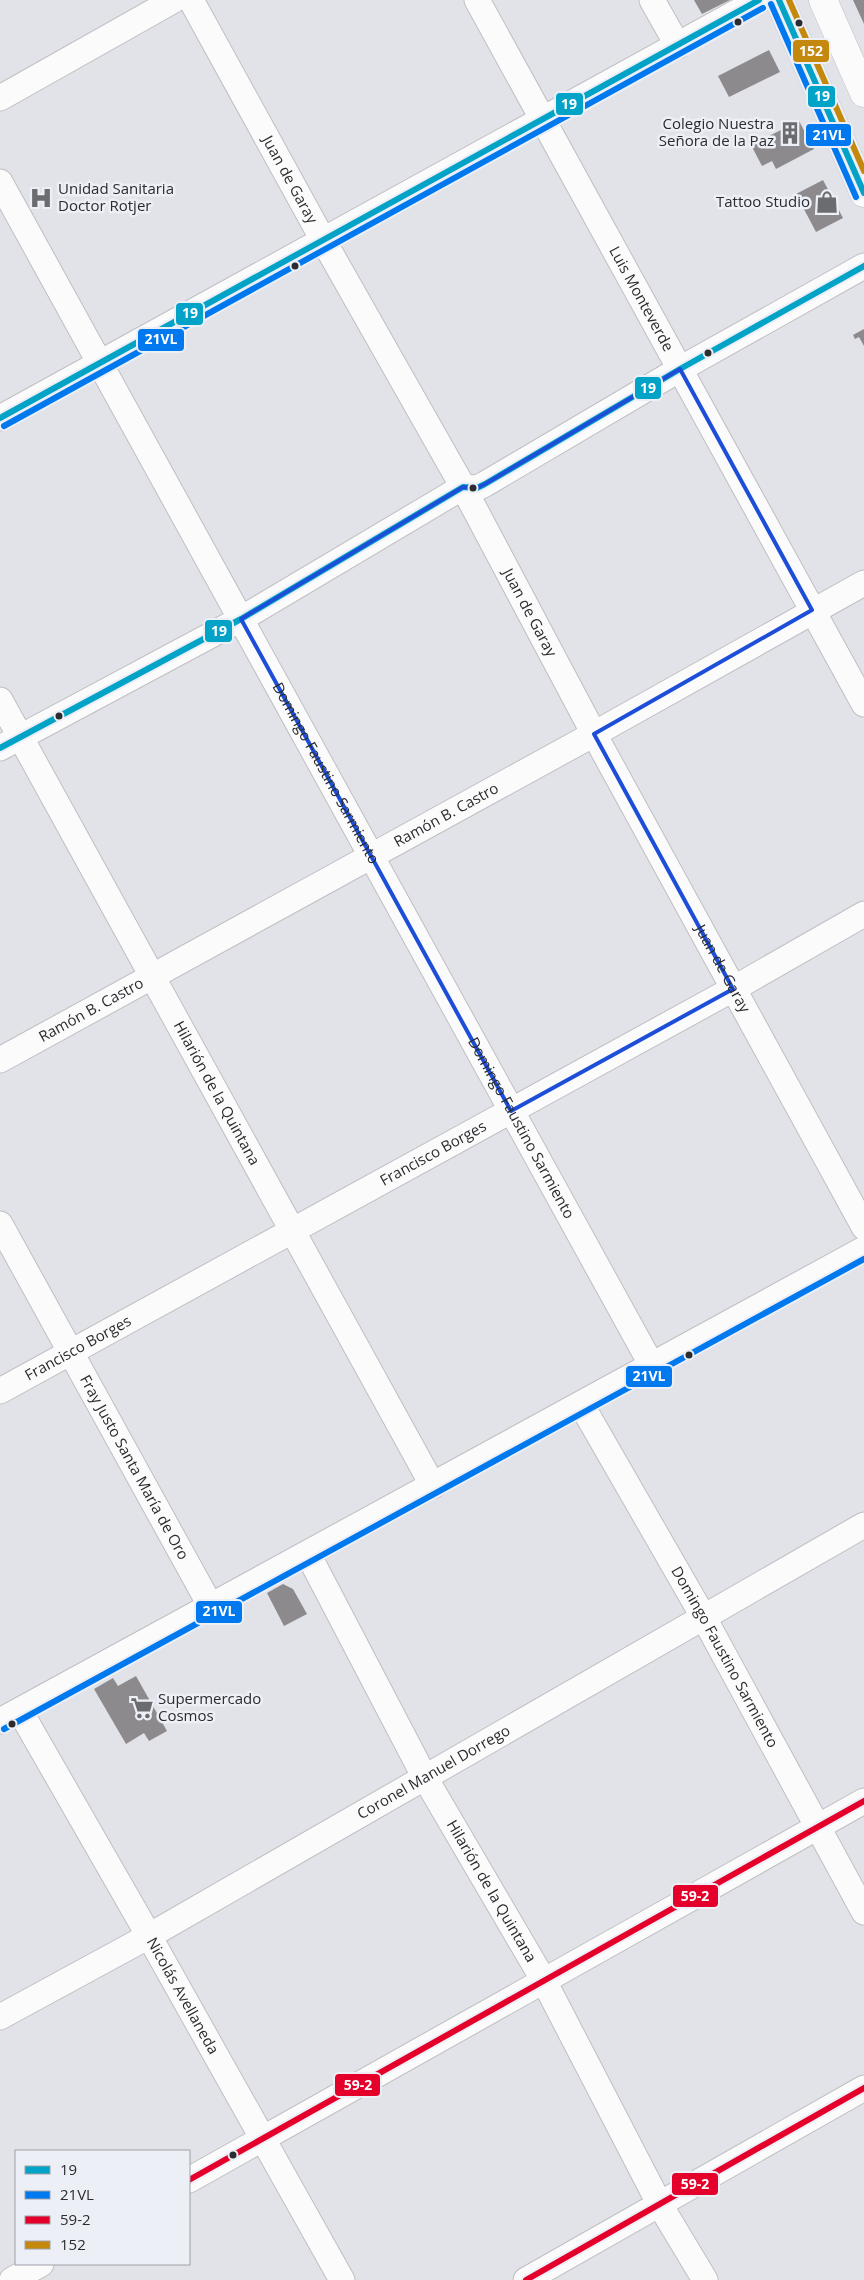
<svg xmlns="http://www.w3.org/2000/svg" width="864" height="2280" viewBox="0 0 864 2280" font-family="'Open Sans',sans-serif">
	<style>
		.building { fill: #8c8a8d }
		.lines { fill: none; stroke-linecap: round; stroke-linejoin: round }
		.minor-casing { stroke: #bfbfc3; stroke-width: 27 }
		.major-casing { stroke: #bfbfc3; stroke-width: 29 }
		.minor { stroke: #fbfbfc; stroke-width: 25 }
		.major { stroke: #fbfbfc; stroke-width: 28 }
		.bus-1-casing { stroke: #edeff7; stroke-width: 10 }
		.bus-2-casing { stroke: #edeff7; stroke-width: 10 }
		.bus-3-casing { stroke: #edeff7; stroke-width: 10 }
		.bus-4-casing { stroke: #edeff7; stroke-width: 10 }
		.bus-1 { stroke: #02a3c6; stroke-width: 6 }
		.bus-2 { stroke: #0079ef; stroke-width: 6 }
		.bus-3 { stroke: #e4002b; stroke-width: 6 }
		.bus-4 { stroke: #c4880c; stroke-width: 6 }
		.marked { fill: none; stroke: #1d4ed8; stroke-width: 4; stroke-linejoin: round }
		.bus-dot { fill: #2b2c2f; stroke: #edeff7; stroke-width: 2 }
		.labels { text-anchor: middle; stroke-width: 5; stroke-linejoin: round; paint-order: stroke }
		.poi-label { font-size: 15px; fill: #2b2c2f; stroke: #edeff7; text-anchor: end }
		.street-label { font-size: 15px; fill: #2b2c2f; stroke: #edeff7 }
		.line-badge { stroke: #edeff7; stroke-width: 2 }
		.badge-label { font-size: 14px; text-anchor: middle; font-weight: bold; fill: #fff }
	</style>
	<rect width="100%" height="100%" fill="#e2e3e8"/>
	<path class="building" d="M694 0H730L702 14Z
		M853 0H864V24Z
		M769 50 780 72 729 97 718 76Z
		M799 121 814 149 776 169 772 161 762 166 751 145Z
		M823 180 843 218 816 232 796 194Z
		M864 329V346L859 337 855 339 853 335Z
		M283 1584 293 1589 307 1614 284 1626 267 1593Z
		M136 1676 167 1731 149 1741 144 1733 126 1744 94 1689 113 1678 118 1686Z"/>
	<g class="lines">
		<defs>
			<g id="minor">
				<path id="s1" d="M191 0 323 240 463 487 594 734 864 1227"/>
				<path id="s2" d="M477 0 864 704"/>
				<path d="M652 0 678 46"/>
				<path d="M0 98 174 0"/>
				<path id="s3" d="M0 182 651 1364"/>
				<path d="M0 418 759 0"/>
				<path id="s4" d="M0 700 433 1486"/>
				<path d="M0 748 241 619 463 487 477 488 485 484 680 369 864 266"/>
				<path id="s5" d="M0 1060 594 734 864 583"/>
				<path id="s6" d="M0 1224 210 1605"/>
				<path id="s7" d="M0 1391 733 989 864 914"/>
				<path id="s8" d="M581 1404 704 1618 864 1912"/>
				<path id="s9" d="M308 1554 424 1776 544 1981 660 2205 705 2280"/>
				<path id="s10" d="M20 1711 149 1936 342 2280"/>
				<path d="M0 1721 864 1249"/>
				<path id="s11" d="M0 2017 149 1936 864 1525"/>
				<path d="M189 2180 864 1801"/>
				<path d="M12 2280 41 2264"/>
				<path d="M526 2280 864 2088"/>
			</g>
			<path id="major" d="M779 0 864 193
				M823 0 864 93"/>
		</defs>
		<use href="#minor" class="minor-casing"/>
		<use href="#major" class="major-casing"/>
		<use href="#minor" class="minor"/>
		<use href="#major" class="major"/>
		<defs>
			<path id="bus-1" d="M779 0 864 193
				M0 418 759 0
				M0 748 241 619 463 487 477 488 485 484 680 369 864 266"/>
			<path id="bus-2" d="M771 4 856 197
				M4 426 763 8
				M4 1729 864 1259"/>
			<path id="bus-3" d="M189 2180 864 1801
				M526 2280 864 2088"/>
			<path id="bus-4" d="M789 0 864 171"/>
		</defs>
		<use href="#bus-1" class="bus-1-casing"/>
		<use href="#bus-2" class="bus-2-casing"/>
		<use href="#bus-3" class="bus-3-casing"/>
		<use href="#bus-4" class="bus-4-casing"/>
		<use href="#bus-1" class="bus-1"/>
		<use href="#bus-2" class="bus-2"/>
		<use href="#bus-3" class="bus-3"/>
		<use href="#bus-4" class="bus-4"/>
	</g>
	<path class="marked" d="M680 369 812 610 594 734 733 989 511 1111 241 619 463 487 477 488 485 484Z"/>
	<defs>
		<symbol id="building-bare" viewBox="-9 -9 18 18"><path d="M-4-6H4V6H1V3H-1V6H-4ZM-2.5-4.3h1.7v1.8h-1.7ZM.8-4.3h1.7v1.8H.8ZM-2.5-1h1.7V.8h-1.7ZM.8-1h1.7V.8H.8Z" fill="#6b6c70" stroke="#edeff7" stroke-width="2.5" paint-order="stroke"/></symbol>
		<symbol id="hospital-bare" viewBox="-9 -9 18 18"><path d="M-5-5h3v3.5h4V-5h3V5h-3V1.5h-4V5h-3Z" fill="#6b6c70" stroke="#edeff7" stroke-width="2.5" paint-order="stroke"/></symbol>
		<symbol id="shop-bare" viewBox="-9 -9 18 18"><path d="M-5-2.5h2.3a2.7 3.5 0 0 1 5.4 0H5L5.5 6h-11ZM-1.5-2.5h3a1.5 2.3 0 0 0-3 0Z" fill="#6b6c70" stroke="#edeff7" stroke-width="2.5" paint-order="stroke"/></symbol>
		<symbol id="supermarket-bare" viewBox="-9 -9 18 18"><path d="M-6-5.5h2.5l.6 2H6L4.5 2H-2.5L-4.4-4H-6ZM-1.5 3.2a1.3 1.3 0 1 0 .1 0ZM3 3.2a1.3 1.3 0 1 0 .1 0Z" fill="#6b6c70" stroke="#edeff7" stroke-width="2.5" paint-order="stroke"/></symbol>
	</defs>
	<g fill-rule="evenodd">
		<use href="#building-bare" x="774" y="117" width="32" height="32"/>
		<use href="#hospital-bare" x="25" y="182" width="32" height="32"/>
		<use href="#shop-bare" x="811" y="186" width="32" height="32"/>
		<use href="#supermarket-bare" x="126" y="1692" width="32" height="32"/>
	</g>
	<g class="bus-dot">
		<circle cx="738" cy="22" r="4.5"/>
		<circle cx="799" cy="23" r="4.5"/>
		<circle cx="295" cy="266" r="4.5"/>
		<circle cx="708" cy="353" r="4.5"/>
		<circle cx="473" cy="488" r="4.5"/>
		<circle cx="59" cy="716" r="4.5"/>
		<circle cx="689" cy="1355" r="4.5"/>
		<circle cx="12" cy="1724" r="4.5"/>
		<circle cx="233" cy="2155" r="4.5"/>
	</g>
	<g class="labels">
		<g class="poi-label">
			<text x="774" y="129">Colegio Nuestra<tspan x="774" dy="17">Señora de la Paz</tspan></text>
			<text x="58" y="194" text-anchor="start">Unidad Sanitaria<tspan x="58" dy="17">Doctor Rotjer</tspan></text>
			<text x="810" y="207">Tattoo Studio</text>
			<text x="158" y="1704" text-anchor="start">Supermercado<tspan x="158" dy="17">Cosmos</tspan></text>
		</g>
		<g class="street-label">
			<text dy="5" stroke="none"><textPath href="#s1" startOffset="205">Juan de Garay</textPath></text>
			<text dy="5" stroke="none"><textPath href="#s2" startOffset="341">Luis Monteverde</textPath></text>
			<text dy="5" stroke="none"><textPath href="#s1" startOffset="700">Juan de Garay</textPath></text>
			<text dy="5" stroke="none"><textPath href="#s3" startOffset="675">Domingo Faustino Sarmiento</textPath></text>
			<text dy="5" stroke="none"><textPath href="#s5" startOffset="509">Ramón B. Castro</textPath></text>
			<text dy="5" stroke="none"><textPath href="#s1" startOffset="1105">Juan de Garay</textPath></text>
			<text dy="5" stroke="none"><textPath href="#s5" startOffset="104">Ramón B. Castro</textPath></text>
			<text dy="5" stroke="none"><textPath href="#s4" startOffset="449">Hilarión de la Quintana</textPath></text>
			<text dy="5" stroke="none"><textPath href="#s3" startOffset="1080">Domingo Faustino Sarmiento</textPath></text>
			<text dy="5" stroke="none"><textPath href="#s7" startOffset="494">Francisco Borges</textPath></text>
			<text dy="5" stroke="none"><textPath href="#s7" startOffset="89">Francisco Borges</textPath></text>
			<text dy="5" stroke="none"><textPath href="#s6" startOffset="278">Fray Justo Santa María de Oro</textPath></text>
			<text dy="5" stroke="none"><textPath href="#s8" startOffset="291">Domingo Faustino Sarmiento</textPath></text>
			<text dy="5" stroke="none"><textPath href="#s11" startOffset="498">Coronel Manuel Dorrego</textPath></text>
			<text dy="5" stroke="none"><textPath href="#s9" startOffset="384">Hilarión de la Quintana</textPath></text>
			<text dy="5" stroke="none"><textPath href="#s10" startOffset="328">Nicolás Avellaneda</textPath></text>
		</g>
	</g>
	<g class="line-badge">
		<rect x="792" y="39" width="38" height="24" rx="5" fill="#c4880c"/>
		<rect x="807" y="85" width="29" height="23" rx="5" fill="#02a3c6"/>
		<rect x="555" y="92" width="29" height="24" rx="5" fill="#02a3c6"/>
		<rect x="805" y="123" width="47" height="24" rx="5" fill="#0079ef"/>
		<rect x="175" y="302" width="29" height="24" rx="5" fill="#02a3c6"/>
		<rect x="137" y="328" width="48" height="24" rx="5" fill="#0079ef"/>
		<rect x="634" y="376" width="28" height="24" rx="5" fill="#02a3c6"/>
		<rect x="204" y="619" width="29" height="24" rx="5" fill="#02a3c6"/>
		<rect x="625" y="1365" width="48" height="23" rx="5" fill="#0079ef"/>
		<rect x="195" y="1600" width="48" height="24" rx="5" fill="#0079ef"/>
		<rect x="672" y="1884" width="47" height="24" rx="5" fill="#e4002b"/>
		<rect x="334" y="2073" width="47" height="24" rx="5" fill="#e4002b"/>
		<rect x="671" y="2172" width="48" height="24" rx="5" fill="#e4002b"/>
	</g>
	<g class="badge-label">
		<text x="811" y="56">152</text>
		<text x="822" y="101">19</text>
		<text x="569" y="109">19</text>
		<text x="829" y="140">21VL</text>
		<text x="190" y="318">19</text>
		<text x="161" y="344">21VL</text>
		<text x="648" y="393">19</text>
		<text x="219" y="636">19</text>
		<text x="649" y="1381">21VL</text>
		<text x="219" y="1616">21VL</text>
		<text x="695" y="1901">59-2</text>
		<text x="358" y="2090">59-2</text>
		<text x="695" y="2189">59-2</text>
	</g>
	<rect x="15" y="2150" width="175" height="115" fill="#edeff7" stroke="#9fa1a7"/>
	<rect x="25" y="2166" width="25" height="8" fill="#02a3c6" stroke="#9fa1a7"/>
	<text x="60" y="2175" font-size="15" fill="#2b2c2f">19</text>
	<rect x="25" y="2191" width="25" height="8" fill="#0079ef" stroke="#9fa1a7"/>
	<text x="60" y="2200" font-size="15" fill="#2b2c2f">21VL</text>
	<rect x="25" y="2216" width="25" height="8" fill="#e4002b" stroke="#9fa1a7"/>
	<text x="60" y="2225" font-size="15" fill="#2b2c2f">59-2</text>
	<rect x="25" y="2241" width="25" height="8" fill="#c4880c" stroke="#9fa1a7"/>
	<text x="60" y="2250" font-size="15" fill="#2b2c2f">152</text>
</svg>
